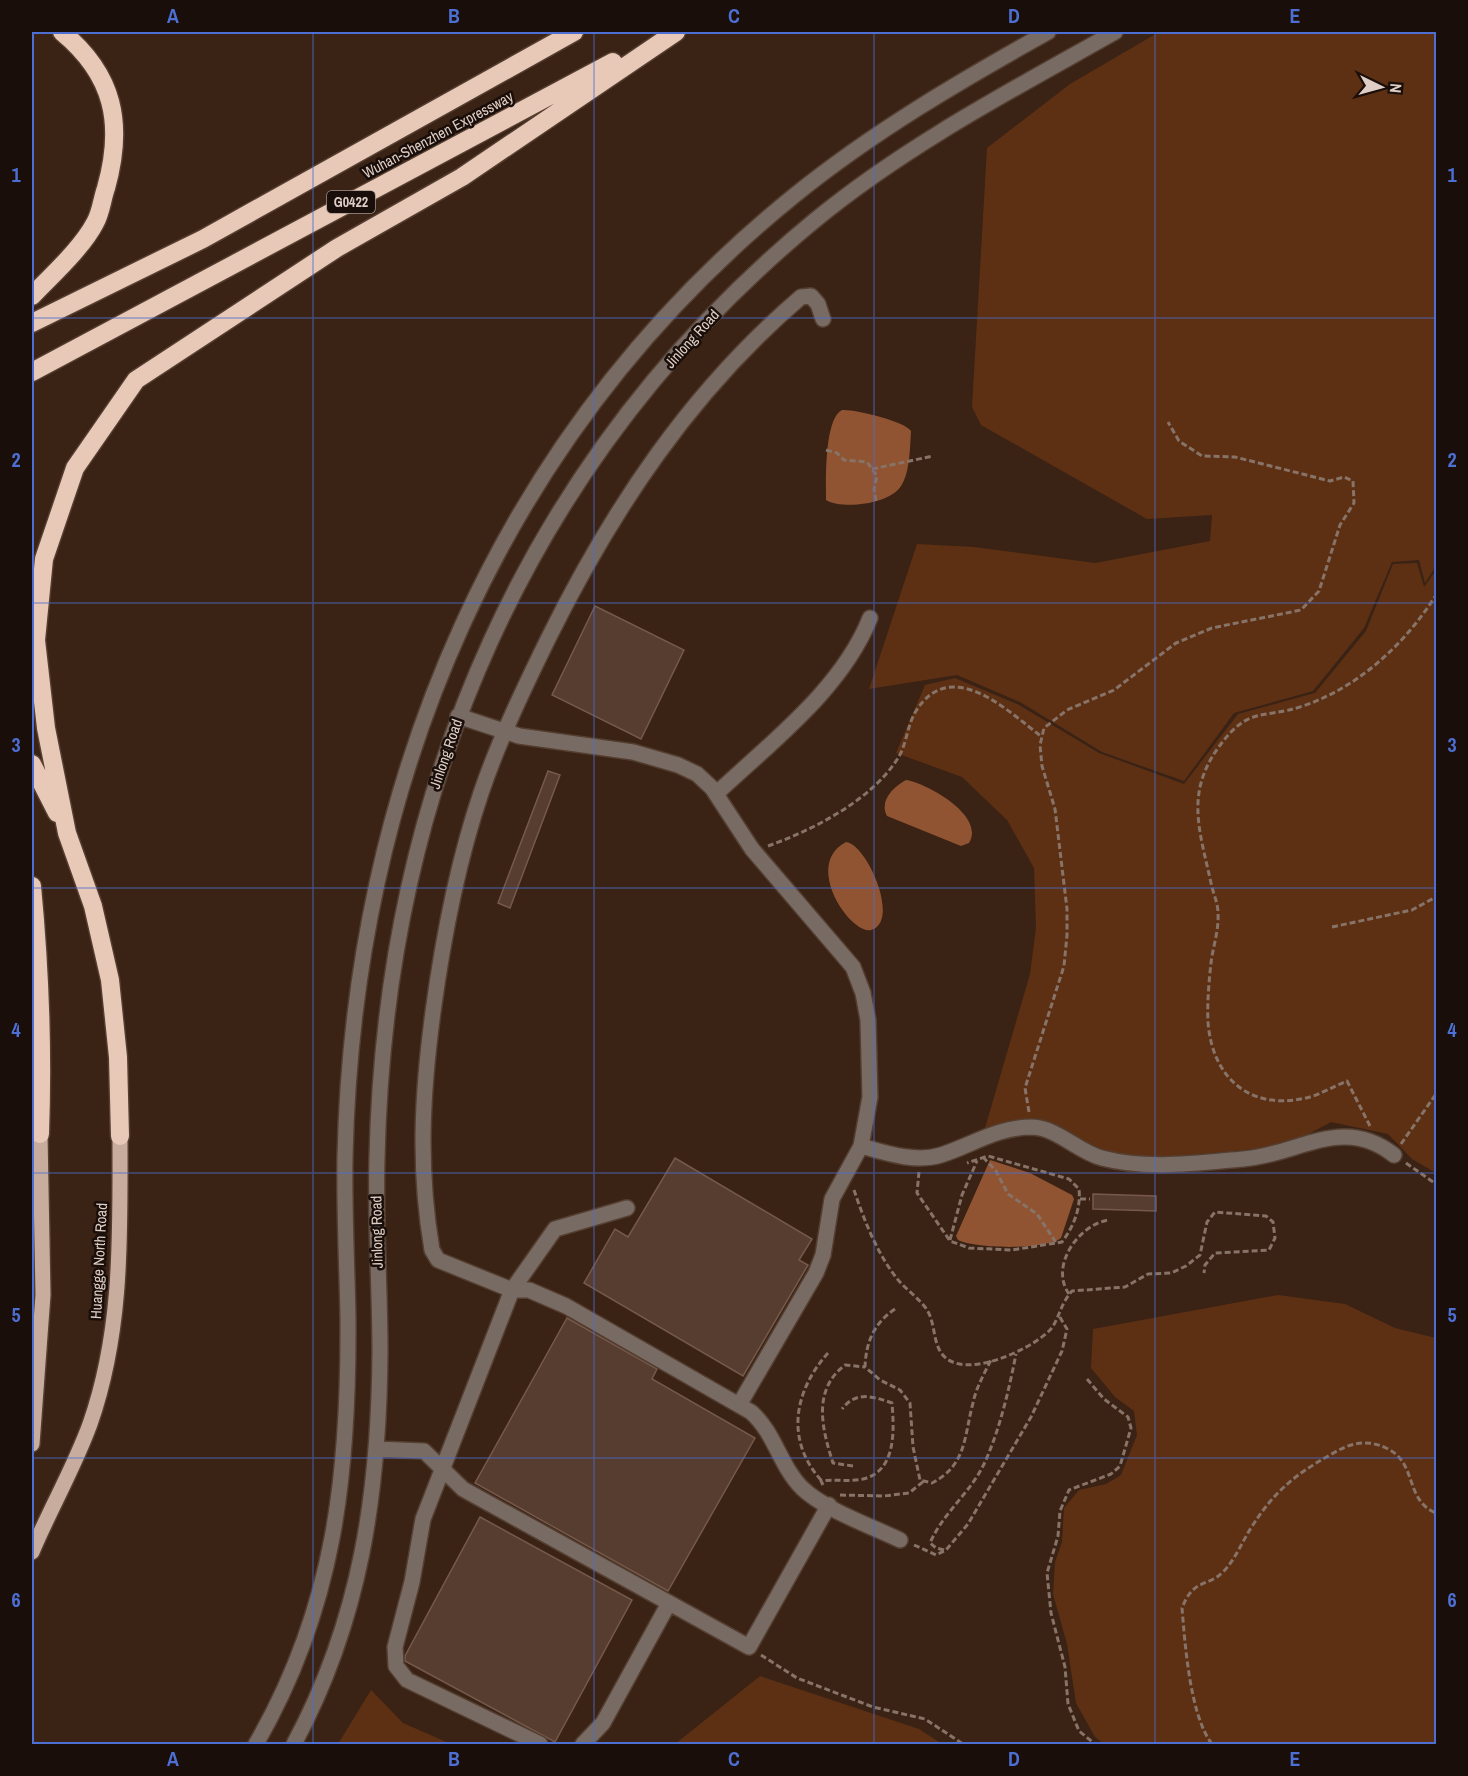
<svg xmlns="http://www.w3.org/2000/svg" width="1468" height="1776" viewBox="0 0 1468 1776" font-family="'Archivo Narrow',sans-serif">
	<style>
		.green { fill: #5d3014 }
		.water { fill: #905432 }
		.building { fill: #573d2f; stroke: #75594a; stroke-width: 1.5 }
		.lines { fill: none; stroke-linecap: round; stroke-linejoin: round }
		.minor-casing { stroke: #543e30; stroke-width: 18 }
		.major-casing { stroke: #543e30; stroke-width: 18 }
		.highway-casing { stroke: #543e30; stroke-width: 21 }
		.path { stroke: #877367; stroke-width: 3; stroke-dasharray: 6 3; stroke-linecap: butt }
		.minor { stroke: #786b64; stroke-width: 15 }
		.major { stroke: #c8ad9f; stroke-width: 15 }
		.highway { stroke: #e8c8b7; stroke-width: 18 }
		.grid { fill: none; stroke: #4d6ed3; stroke-width: 1.5; stroke-opacity: 0.55 }
		.labels { text-anchor: middle; stroke-width: 5; stroke-linejoin: round; paint-order: stroke }
		.shield { fill: #190e09; stroke: #a3948d; stroke-width: 1.5 }
		.shield-label { font-size: 14px; font-weight: bold; fill: #decec5 }
		.street-label { font-size: 15px; fill: #decec5; stroke: #190e09 }
		.neatline { fill: none; stroke: #4d6ed3; stroke-width: 2 }
		.grid-label { font-size: 20px; text-anchor: middle; font-weight: bold; fill: #4d6ed3 }
	</style>
	<rect width="100%" height="100%" fill="#3a2214"/>
	<path class="green" d="M1159 32H1436V566L1425 583 1419 560 1392 562 1364 628 1313 691 1234 713 1184 781 1102 752 1020 702 957 675 869 689 917 544 974 547 1095 563 1210 541 1212 515 1147 519 981 425 972 407 987 148 1070 84Z
		M1417 563 1424 587 1436 570V1173L1412 1159 1388 1134 1331 1122 1303 1137 1266 1148 1144 1159 1099 1153 1007 1125 985 1128 1030 974 1036 928 1034 868 1007 820 962 777 896 753 925 685 955 678 1019 705 1099 753 1184 784 1238 714 1315 693 1366 631 1393 564Z
		M1278 1295 1345 1304 1395 1328 1436 1338V1744H1104L1095 1737 1076 1703 1067 1644 1053 1594 1055 1562 1062 1542 1064 1508 1079 1490 1106 1484 1121 1475 1137 1435 1134 1411 1115 1397 1091 1368 1093 1329Z
		M760 1676 919 1729 942 1744H675Z
		M371 1690 403 1723 451 1744H338Z"/>
	<path class="water" d="M842 410C854 409 905 421 911 431 910 447 910 473 901 486 890 504 843 510 826 500 826 481 824 419 842 410Z
		M906 780C927 783 986 816 969 843L961 846 887 816C879 801 893 787 906 780Z
		M846 842C867 844 901 922 871 930 851 935 802 865 846 842Z
		M990 1160 1030 1173 1072 1195 1074 1199 1061 1238C1046 1250 976 1249 958 1240L956 1236Z"/>
	<path class="building" d="M595 606 684 650 641 739 552 695Z
		M548 771 560 775 510 908 498 903Z
		M675 1158 812 1239 799 1260 808 1265 743 1376 584 1283 615 1229 628 1237Z
		M1093 1194 1156 1196V1211L1093 1209Z
		M567 1318 657 1369 652 1379 755 1438 668 1591 475 1483Z
		M480 1517 632 1600 555 1742 405 1661V1656Z"/>
	<g class="lines">
		<defs>
			<path id="minor" d="M823 319 818 304 811 296 801 297C691 391 613 508 549 637 524 688 499 740 481 793 457 864 443 938 433 1012 422 1094 418 1168 432 1250L438 1260 512 1290H529L566 1306 751 1412C775 1433 780 1466 802 1488 825 1510 871 1526 900 1540
				M458 716 519 736 633 752 678 765 697 774 712 788 752 849 853 967 863 993 868 1020 870 1097 861 1146 832 1199 823 1255 816 1273 739 1405
				M716 794C770 743 842 689 870 618
				M861 1146C886 1153 915 1163 941 1155 972 1145 998 1127 1032 1127 1058 1128 1078 1152 1102 1158 1147 1170 1197 1163 1243 1159 1299 1155 1342 1114 1394 1155
				M376 1449 424 1451 463 1489 749 1647 829 1505
				M256 1744C335 1607 349 1474 348 1318 347 1264 344 1210 345 1157 353 783 500 433 795 195 873 132 960 81 1048 32
				M294 1744C361 1619 379 1492 380 1352 380 1287 375 1223 377 1158 385 791 527 458 814 221 905 146 1012 90 1115 32
				M540 1744 407 1680 396 1666 395 1647 412 1582 423 1519 512 1290 555 1229 627 1208
				M583 1744 603 1723 669 1603"/>
			<path id="major" d="M32 1444 43 1295 40 1134
				M32 1552C50 1509 74 1468 90 1424 123 1330 120 1234 120 1136"/>
			<path id="highway" d="M32 296C52 275 82 248 95 223 101 213 102 199 106 188 124 124 114 75 62 32
				M32 323 203 239 574 32
				M32 372 613 62
				M32 764 57 813
				M32 886C40 969 43 1051 40 1134
				M120 1136 118 1057 110 980 93 906 67 833 46 728 36 640 44 559 75 468 136 380 337 248 462 177 676 32"/>
		</defs>
		<use href="#minor" class="minor-casing"/>
		<use href="#major" class="major-casing"/>
		<use href="#highway" class="highway-casing"/>
		<path class="path" d="M826 450 837 453 844 460 867 462 877 476 874 489 876 502
			M872 469 933 456
			M768 846C813 830 872 800 898 758 907 744 907 725 916 711 951 655 1008 711 1042 737
			M1332 927 1412 910 1436 897
			M1029 1112 1025 1088 1064 966 1067 935V909L1055 809 1042 766 1040 745 1044 728 1067 710 1114 690 1176 643 1212 628 1301 610 1319 591 1340 525 1354 503 1353 481 1344 477 1330 481 1235 457 1202 456 1179 441 1168 422
			M1370 1126 1347 1081C1334 1086 1320 1095 1306 1098 1249 1111 1212 1077 1208 1022 1207 1003 1209 981 1211 963 1213 946 1219 931 1218 913 1218 903 1213 893 1211 883 1200 832 1185 794 1218 748 1249 705 1261 720 1303 706 1359 687 1405 644 1436 595
			M1401 1144 1436 1094
			M983 1157 996 1171 1008 1194 1037 1214 1057 1244
			M1406 1163 1436 1184
			M919 1172 917 1193 950 1241 969 1248 1012 1250 1062 1242C1074 1226 1081 1208 1079 1189L1069 1179 988 1156 967 1163
			M854 1190C864 1220 878 1256 899 1281 907 1290 917 1297 925 1307 936 1321 932 1341 942 1354 963 1382 1032 1349 1050 1330 1059 1320 1060 1304 1072 1291L1125 1287 1148 1274 1171 1273 1186 1266 1200 1255 1207 1222 1215 1212 1266 1216 1273 1222 1275 1238 1269 1250 1215 1253 1205 1265 1204 1273
			M1080 1199H1090
			M950 1240 962 1195 977 1161
			M1069 1294C1049 1266 1079 1224 1109 1220
			M895 1309C874 1323 866 1342 865 1367L880 1380 900 1390 910 1403 913 1447 920 1480 932 1483C967 1465 964 1436 973 1403 976 1388 984 1374 991 1360
			M1087 1379 1104 1399 1128 1417 1131 1428 1120 1466 1111 1474 1069 1490 1060 1511 1058 1536 1047 1573 1051 1613 1065 1667 1068 1704 1079 1731 1095 1744
			M853 1466 833 1463C822 1429 812 1390 845 1365L865 1367
			M821 1480C785 1440 794 1391 828 1353
			M823 1485 821 1481C835 1479 849 1482 863 1479 897 1471 894 1429 892 1403 872 1396 856 1391 842 1409
			M840 1495 884 1496 909 1493 924 1481
			M914 1545 936 1555 946 1550 968 1524 1031 1417 1062 1351 1067 1329 1058 1314
			M944 1550 936 1548 930 1543C943 1513 969 1494 983 1466 999 1433 1009 1390 1016 1354
			M761 1655 797 1678 873 1707 925 1719 963 1744
			M1212 1744C1190 1716 1185 1644 1182 1608 1194 1577 1208 1588 1224 1571 1236 1558 1242 1542 1251 1528 1273 1493 1294 1475 1330 1455 1348 1444 1365 1438 1386 1448 1418 1462 1404 1500 1436 1513"/>
		<use href="#minor" class="minor"/>
		<use href="#major" class="major"/>
		<use href="#highway" class="highway"/>
	</g>
	<path class="grid" d="M313 32V1744M594 32V1744M874 32V1744M1155 32V1744M32 318H1436M32 603H1436M32 888H1436M32 1173H1436M32 1458H1436"/>
	<g class="labels">
		<rect class="shield" x="327" y="191" width="48" height="22" rx="4.5"/>
		<g class="shield-label">
			<text x="351" y="207">G0422</text>
		</g>
		<g class="street-label">
			<text transform="translate(438 135) rotate(-28)" y="5">Wuhan-Shenzhen Expressway</text>
			<text transform="translate(692 339) rotate(-48)" y="5">Jinlong Road</text>
			<text transform="translate(446 754) rotate(-71)" y="5">Jinlong Road</text>
			<text transform="translate(377 1232) rotate(-91)" y="5">Jinlong Road</text>
			<text transform="translate(99 1261) rotate(-87)" y="5">Huangge North Road</text>
		</g>
	</g>
	<rect width="1468" height="1776" fill="none" stroke="#190e09" stroke-width="66"/>
	<g transform="translate(1381 87) rotate(95)" stroke="#190e09" stroke-width="4.5" paint-order="stroke">
	<path d="M0-4.5L10 22L0 15L-10 22Z" fill="#decec5"/>
	<text y="-9" font-size="16" font-weight="bold" text-anchor="middle" fill="#decec5">N</text>
	</g>
	<rect x="33" y="33" width="1402" height="1710" class="neatline"/>
	<g class="grid-label">
		<text x="173" y="23">A</text>
		<text x="454" y="23">B</text>
		<text x="734" y="23">C</text>
		<text x="1014" y="23">D</text>
		<text x="1295" y="23">E</text>
		<text x="16" y="182">1</text>
		<text x="1452" y="182">1</text>
		<text x="16" y="467">2</text>
		<text x="1452" y="467">2</text>
		<text x="16" y="752">3</text>
		<text x="1452" y="752">3</text>
		<text x="16" y="1037">4</text>
		<text x="1452" y="1037">4</text>
		<text x="16" y="1322">5</text>
		<text x="1452" y="1322">5</text>
		<text x="16" y="1607">6</text>
		<text x="1452" y="1607">6</text>
		<text x="173" y="1766">A</text>
		<text x="454" y="1766">B</text>
		<text x="734" y="1766">C</text>
		<text x="1014" y="1766">D</text>
		<text x="1295" y="1766">E</text>
	</g>
</svg>
